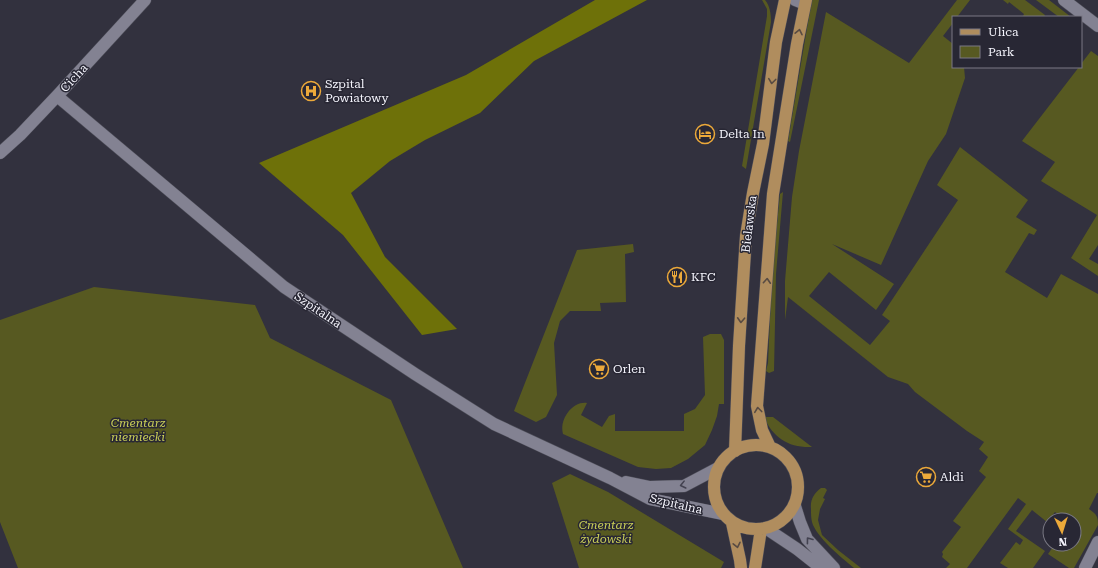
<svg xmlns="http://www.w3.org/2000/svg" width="1098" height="568" viewBox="0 0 1098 568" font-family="'Roboto Serif',serif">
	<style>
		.green { fill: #575921 }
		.forest { fill: #6e7109 }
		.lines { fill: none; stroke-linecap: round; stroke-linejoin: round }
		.minor-casing { stroke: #4e4e59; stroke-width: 13 }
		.major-casing { stroke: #4e4e59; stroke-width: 13 }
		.minor { stroke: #838292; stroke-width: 12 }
		.major { stroke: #b08d5e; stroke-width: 12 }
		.oneway { stroke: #584b43 }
		.oneway2 { stroke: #434250 }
		.labels { text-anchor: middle; stroke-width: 3; stroke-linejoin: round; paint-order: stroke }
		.street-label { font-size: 12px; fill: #f4f4fc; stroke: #282734 }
		.poi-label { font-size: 12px; fill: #f4f4fc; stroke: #282734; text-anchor: start }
		.park-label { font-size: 12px; font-style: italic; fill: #cacf57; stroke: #282734 }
	</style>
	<rect width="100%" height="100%" fill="#32313e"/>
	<path class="green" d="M762 0H765C770 6 771 14 771 22L746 169 742 166 767 16V9Z
		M812 0H819L790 142 788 141 807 28Z
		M957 0H970L957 17H953V23L943 36 953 44V67H964L965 78 946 134 928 161 881 265 832 244 894 284 876 310 829 272 809 296 870 345 890 321 882 315 958 200 937 185 960 147 1028 200 1016 217 1037 230 1034 235 1029 233 1005 272 1047 298 1061 274 1098 294V493H1097L1089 509C1097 515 1098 516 1098 525L1074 568H1069L1048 554 1055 544H1074V520H1066L1055 512 1047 522 1032 510 1016 531 1045 551 1033 568H1008L1000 563 1016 542 1020 545 1023 540 1008 529 1026 504 1018 498 967 568H946L950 564 942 557 943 554 942 552 961 527 953 521 986 477 979 471 988 457 979 449 984 442 967 431 915 392 908 384 888 377 788 297 785 320V281L792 197 799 151 826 12 909 63Z
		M1003 0H1025L1045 15 1044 17H1024L1023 16 1024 14 1009 2 1008 4Z
		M1036 0H1049L1071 17H1059Z
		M1091 51 1098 56V245L1089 259 1098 264V276L1071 258 1097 215 1041 181 1055 162 1022 141 1079 67H1081V64Z
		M783 192 776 274 774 371 769 373 766 371 768 363 772 274 780 194Z
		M633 244 634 252 625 254 626 302 600 303 601 311H570L560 321 554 343 557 395 546 417 536 422 514 411 577 250Z
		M94 287 255 305 270 338 391 400 463 568H18L0 522V320Z
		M710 334H721L724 340V404H719L717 416 712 430 705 445 688 459 671 468 656 469 638 467 563 434C559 420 572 401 587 403L581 415 602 427 609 416 615 414V431H684V414L695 409 705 395 703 337Z
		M764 417H773L812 447C789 448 773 438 764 417Z
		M570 474 608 492 724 562 721 568H579L552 483Z
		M821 488H825L827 490 823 498 825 499 820 509 818 520 822 535 838 550 861 568H854C842 558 816 537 812 522 811 518 811 514 811 509 810 500 814 493 821 488Z"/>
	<path class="forest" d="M595 0H647L534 61 480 113 425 140 390 161 351 193 385 257 457 329 422 335 343 235 259 163 466 75Z"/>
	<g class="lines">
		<defs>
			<path id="minor" d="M795 0 805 4
				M1064 0 1098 26
				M57 96 284 287 415 374 494 424 610 478 650 499 723 514
				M0 153 20 135 57 96 145 0
				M626 482 650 487 684 486 718 468
				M795 506 800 522 807 539 834 568
				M767 529 797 549 821 568
				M1085 568 1098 542"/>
			<path id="major" d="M714 487a42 42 0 1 1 84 0a42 42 0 1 1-84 0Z
				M770 447 762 430 757 406 773 194 797 44 806 0
				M735 451 739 346 746 236 753 193 763 144 776 42 785 0
				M732 523 740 560 741 568
				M755 568 761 529"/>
		</defs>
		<use href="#minor" class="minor-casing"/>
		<use href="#major" class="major-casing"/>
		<use href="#minor" class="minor"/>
		<use href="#major" class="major"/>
	</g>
	<defs><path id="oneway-chevron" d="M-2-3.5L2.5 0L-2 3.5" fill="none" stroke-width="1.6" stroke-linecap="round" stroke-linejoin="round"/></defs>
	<g class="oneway">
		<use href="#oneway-chevron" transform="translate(799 32) rotate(-78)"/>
		<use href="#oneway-chevron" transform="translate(772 81) rotate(97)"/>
		<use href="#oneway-chevron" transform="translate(767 281) rotate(-86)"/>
		<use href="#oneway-chevron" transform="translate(741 320) rotate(93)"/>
		<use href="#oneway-chevron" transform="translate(758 410) rotate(-97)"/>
		<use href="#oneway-chevron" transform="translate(737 545) rotate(78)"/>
	</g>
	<g class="oneway2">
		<use href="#oneway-chevron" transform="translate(683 485) rotate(166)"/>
		<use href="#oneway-chevron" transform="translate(809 540) rotate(-127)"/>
	</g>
	<defs>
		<symbol id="hospital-ring" viewBox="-11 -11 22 22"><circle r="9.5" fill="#282734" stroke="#eca93a" stroke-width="1.5"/><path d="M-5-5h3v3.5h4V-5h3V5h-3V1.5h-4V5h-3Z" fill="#eca93a"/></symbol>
		<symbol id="hotel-ring" viewBox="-11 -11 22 22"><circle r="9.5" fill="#282734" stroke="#eca93a" stroke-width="1.5"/><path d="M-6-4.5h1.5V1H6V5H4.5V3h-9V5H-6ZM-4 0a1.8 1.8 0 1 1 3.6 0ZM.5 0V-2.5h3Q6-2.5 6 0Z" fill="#eca93a"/></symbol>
		<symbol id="restaurant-ring" viewBox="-11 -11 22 22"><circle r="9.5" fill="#282734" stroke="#eca93a" stroke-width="1.5"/><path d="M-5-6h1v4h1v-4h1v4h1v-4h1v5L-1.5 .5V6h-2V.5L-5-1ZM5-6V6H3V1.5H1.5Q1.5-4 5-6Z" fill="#eca93a"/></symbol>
		<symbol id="supermarket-ring" viewBox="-11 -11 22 22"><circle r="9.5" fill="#282734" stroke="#eca93a" stroke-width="1.5"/><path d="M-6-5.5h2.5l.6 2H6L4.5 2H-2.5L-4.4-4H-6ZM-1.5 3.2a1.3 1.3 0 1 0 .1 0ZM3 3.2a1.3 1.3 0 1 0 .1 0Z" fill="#eca93a"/></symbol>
	</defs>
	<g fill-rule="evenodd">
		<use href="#hospital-ring" x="300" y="80" width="22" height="22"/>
		<use href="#hotel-ring" x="694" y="123" width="22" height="22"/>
		<use href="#restaurant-ring" x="666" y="266" width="22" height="22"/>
		<use href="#supermarket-ring" x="588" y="358" width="22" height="22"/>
		<use href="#supermarket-ring" x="915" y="466" width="22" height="22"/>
	</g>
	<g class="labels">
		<g class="street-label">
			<text transform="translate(74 78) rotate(-47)" y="4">Cicha</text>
			<text transform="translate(749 224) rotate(-83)" y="4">Bielawska</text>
			<text transform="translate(318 310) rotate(34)" y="4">Szpitalna</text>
			<text transform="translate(676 504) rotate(13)" y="4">Szpitalna</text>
		</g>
		<g class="poi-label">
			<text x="325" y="88">Szpital<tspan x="325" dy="14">Powiatowy</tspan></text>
			<text x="719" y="138">Delta In</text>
			<text x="691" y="281">KFC</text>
			<text x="613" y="373">Orlen</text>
			<text x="940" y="481">Aldi</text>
		</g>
		<g class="park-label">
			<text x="138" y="427">Cmentarz<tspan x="138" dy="14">niemiecki</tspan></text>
			<text x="606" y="529">Cmentarz<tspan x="606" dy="14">żydowski</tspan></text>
		</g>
	</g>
	<rect x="952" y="16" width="130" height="52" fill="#282734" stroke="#7a7984"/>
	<rect x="960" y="29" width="20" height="6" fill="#b08d5e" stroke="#7a7984"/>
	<text x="988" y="36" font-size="12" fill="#f4f4fc">Ulica</text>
	<rect x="960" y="46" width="20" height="12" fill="#575921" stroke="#7a7984"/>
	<text x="988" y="56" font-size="12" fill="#f4f4fc">Park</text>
	<g transform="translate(1062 532) rotate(176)"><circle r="19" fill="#282734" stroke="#7a7984"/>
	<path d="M0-3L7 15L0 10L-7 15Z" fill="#eca93a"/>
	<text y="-6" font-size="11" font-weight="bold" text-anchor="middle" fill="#f4f4fc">N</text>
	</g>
</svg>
